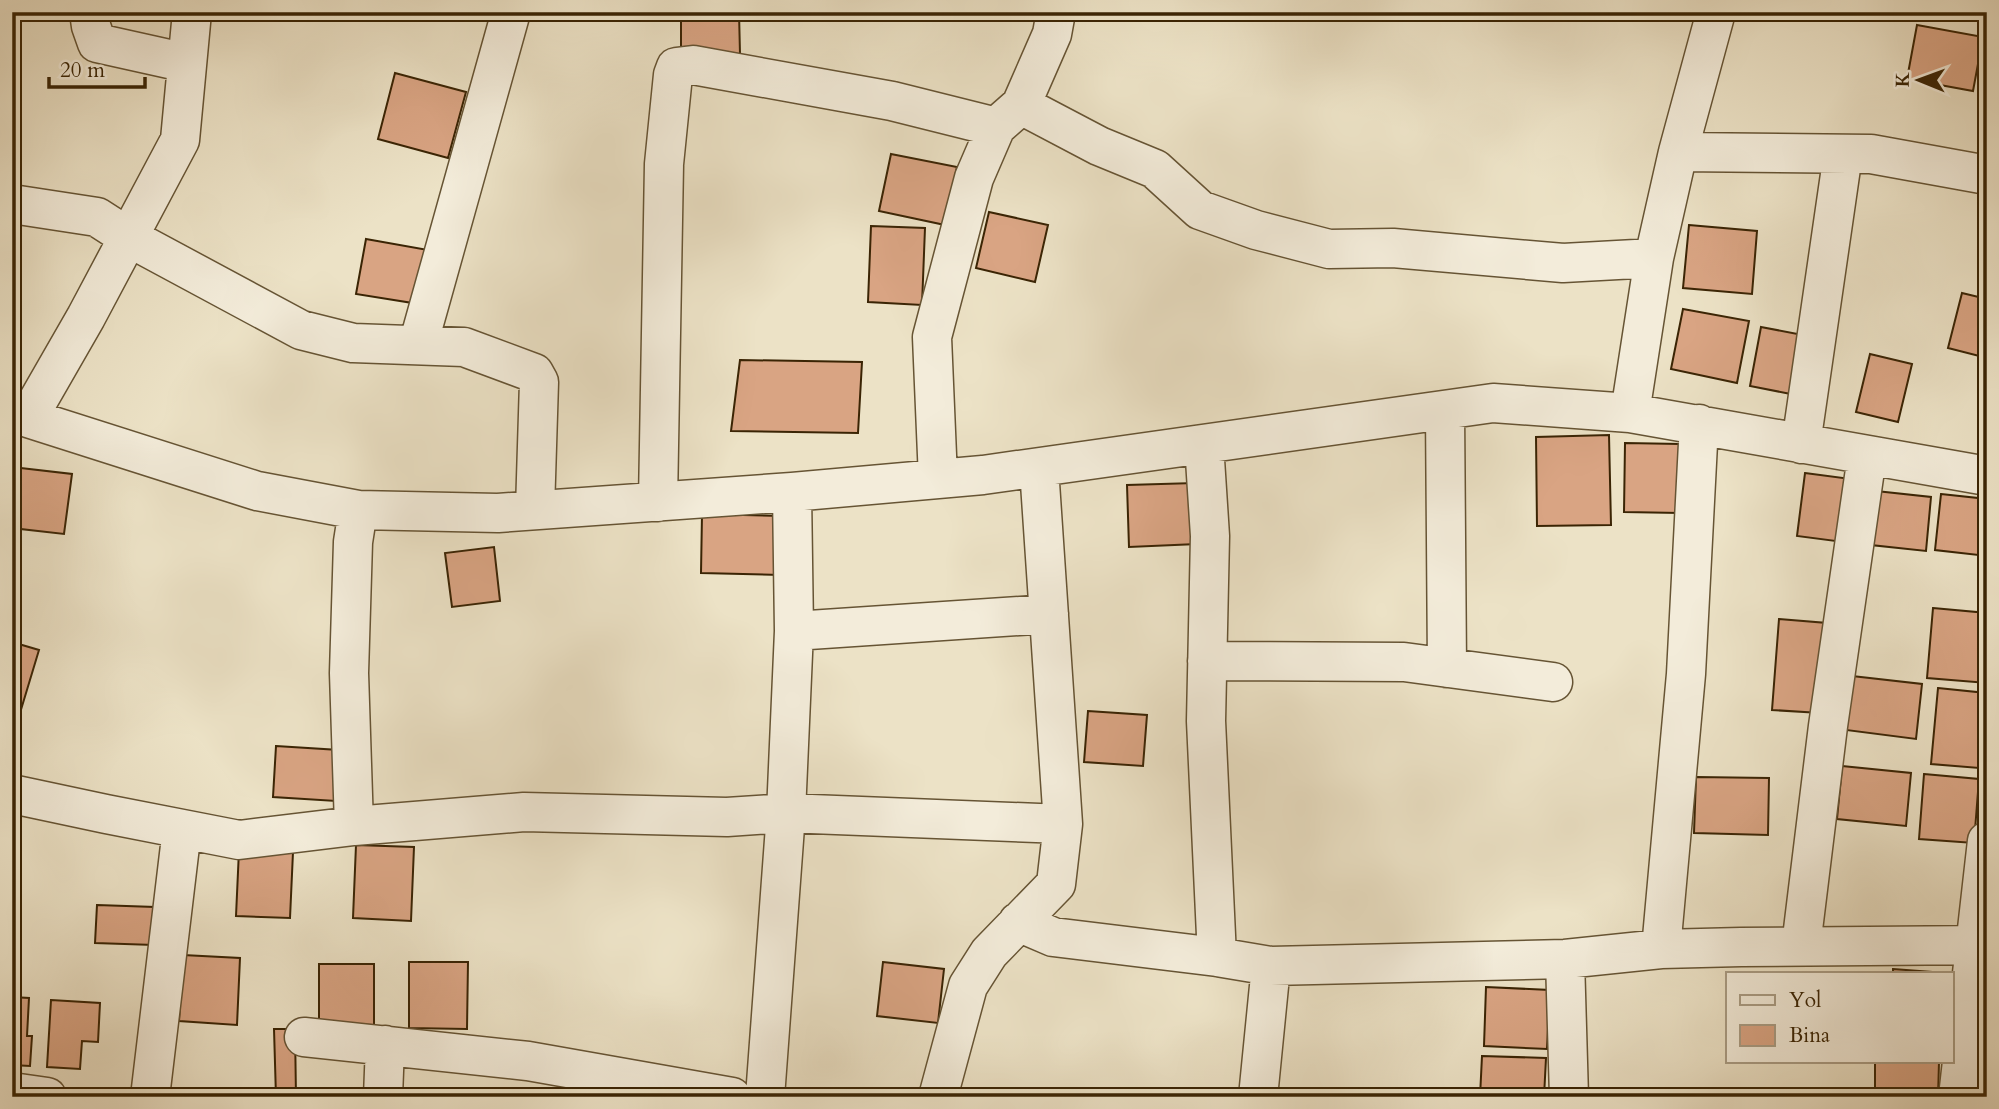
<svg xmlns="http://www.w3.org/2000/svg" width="1999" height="1109" viewBox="0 0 1999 1109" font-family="Cardo,serif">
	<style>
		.building { fill: #d9a483; stroke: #3a2404; stroke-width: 2 }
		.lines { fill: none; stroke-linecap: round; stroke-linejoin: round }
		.minor-casing { stroke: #665434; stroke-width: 41 }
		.minor { stroke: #f3ecda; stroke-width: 38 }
	</style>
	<rect width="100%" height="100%" fill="#ece2c6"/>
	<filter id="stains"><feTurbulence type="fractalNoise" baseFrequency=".00286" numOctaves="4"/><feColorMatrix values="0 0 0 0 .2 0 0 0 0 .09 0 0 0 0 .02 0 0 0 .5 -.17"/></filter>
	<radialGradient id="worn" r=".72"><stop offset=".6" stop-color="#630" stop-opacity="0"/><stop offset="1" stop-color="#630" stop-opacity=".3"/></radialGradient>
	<path class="building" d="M681 12H739L740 54H681Z
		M1917 25 1983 37 1973 91 1907 79Z
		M395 73 466 92 448 158 378 139Z
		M891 154 957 167 945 225 879 211Z
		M989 212 1048 225 1035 282 976 268Z
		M1689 225 1757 231 1752 294 1683 288Z
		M871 226 925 228 922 305 868 302Z
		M366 239 428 250 419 304 356 294Z
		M1962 293 1987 299V358L1948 348Z
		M1683 309 1749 321 1737 383 1671 369Z
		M1761 327 1808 336 1796 395 1750 386Z
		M1870 354 1912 364 1898 422 1856 412Z
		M740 360 862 362 858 433 731 431Z
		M1609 435 1611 525 1537 526 1536 437Z
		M1625 443 1681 444 1680 513 1624 512Z
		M12 467 72 474 64 534 12 528Z
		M1805 473 1851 479 1843 542 1797 536Z
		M1195 483 1197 544 1129 547 1127 485Z
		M1876 491 1931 497 1926 551 1871 545Z
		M1941 494 1987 499V556L1935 550Z
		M702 514 783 516 781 575 701 573Z
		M494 547 500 601 452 607 445 553Z
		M1933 608 1987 613V683L1927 678Z
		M1779 619 1827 623 1820 713 1772 710Z
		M12 642 39 650 20 713 12 710Z
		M1852 676 1922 684 1916 739 1846 730Z
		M1938 688 1986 693 1979 768 1931 764Z
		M1088 711 1147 715 1143 766 1084 762Z
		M276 746 339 750 336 801 273 797Z
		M1842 766 1911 773 1906 826 1837 819Z
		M1924 774 1979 779 1974 843 1919 839Z
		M1696 777 1769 778 1768 835 1694 833Z
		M356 845 414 847 411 921 353 918Z
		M239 850 293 852 290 918 236 916Z
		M97 905 155 907 154 945 95 943Z
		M183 955 240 958 237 1025 179 1021Z
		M409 962H468L467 1029 409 1028Z
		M883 962 944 969 938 1023 877 1016Z
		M319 964H374V1025L319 1024Z
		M1893 969 1958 974 1952 1032V974H1893Z
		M1486 987 1550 990 1547 1049 1484 1046Z
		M12 997 29 998 27 1036H32L30 1066 12 1065Z
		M51 1000 100 1003 98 1042 82 1041 80 1069 47 1067Z
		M274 1029H295L296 1097H276Z
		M1482 1056 1546 1058 1544 1097H1480Z
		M1875 1062H1939L1938 1097H1875Z"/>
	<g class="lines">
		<defs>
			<path id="minor" d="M89 12 91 26 97 43 187 63
				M1021 105 1099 146 1155 169 1200 210 1256 230 1329 249 1393 248 1563 263 1654 258
				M1678 152 1871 154 1987 175
				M12 204 97 217 128 237 301 330 353 343 464 347 534 373 539 382 535 510
				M418 345 511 12
				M1445 410 1447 668
				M12 413 257 491 358 510 498 513 792 492 983 475 1493 403 1630 413 1987 476
				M1630 413 1654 258 1678 152 1716 12
				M28 418 86 317 180 140 192 12
				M1204 444 1210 536 1206 721 1217 957
				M1801 444 1843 154
				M938 479 932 337 974 178 996 127 1021 105 1052 34 1056 12
				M658 502 664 164 673 75 676 67 693 65 892 101 996 127
				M794 631 1049 614
				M1207 661 1404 662 1553 682
				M12 794 106 814 239 840 354 826 524 812 727 817 786 813 1063 824
				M354 826 349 673 353 542 358 510
				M1018 922 1053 937 1217 957 1271 966 1565 959 1661 949 1741 947 1987 945
				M1801 946 1828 726 1867 456
				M1661 949 1686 674 1699 424
				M1565 959 1569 1097
				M304 1037 528 1061 732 1097
				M12 1092 47 1097
				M150 1097 182 829
				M383 1097 385 1045
				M765 1097 786 813 794 631 792 492
				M938 1097 968 986 989 953 1056 884 1063 824 1039 468
				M1258 1097 1271 966
				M1958 1097 1987 841"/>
		</defs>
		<use href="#minor" class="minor-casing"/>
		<use href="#minor" class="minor"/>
	</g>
	<rect width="1999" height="1109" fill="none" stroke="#ece2c6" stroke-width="42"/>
	<rect x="14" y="14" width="1971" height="1081" fill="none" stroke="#3a2404" stroke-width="3.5"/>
	<rect x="21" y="21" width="1957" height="1067" fill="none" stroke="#3a2404" stroke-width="2"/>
	<rect x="1726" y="972" width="228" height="91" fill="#f3ecda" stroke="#a99c84" stroke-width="2"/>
	<rect x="1740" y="995" width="35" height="10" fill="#f3ecda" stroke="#a99c84" stroke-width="2"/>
	<text x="1789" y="1007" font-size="21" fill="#3a2404">Yol</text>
	<rect x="1740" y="1025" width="35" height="21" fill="#d9a483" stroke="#a99c84" stroke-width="2"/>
	<text x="1789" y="1042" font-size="21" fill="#3a2404">Bina</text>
	<g transform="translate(1919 80) rotate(271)" stroke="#f3ecda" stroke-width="5" paint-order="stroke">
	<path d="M0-5L12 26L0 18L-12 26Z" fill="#3a2404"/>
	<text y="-10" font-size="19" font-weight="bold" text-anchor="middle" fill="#3a2404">K</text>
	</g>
	<path d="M49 77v10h96v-10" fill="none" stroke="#3a2404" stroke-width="3.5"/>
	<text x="60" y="77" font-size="21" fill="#3a2404" stroke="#f3ecda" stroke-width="5" paint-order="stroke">20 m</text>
	<rect width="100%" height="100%" filter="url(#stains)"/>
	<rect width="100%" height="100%" fill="url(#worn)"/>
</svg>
